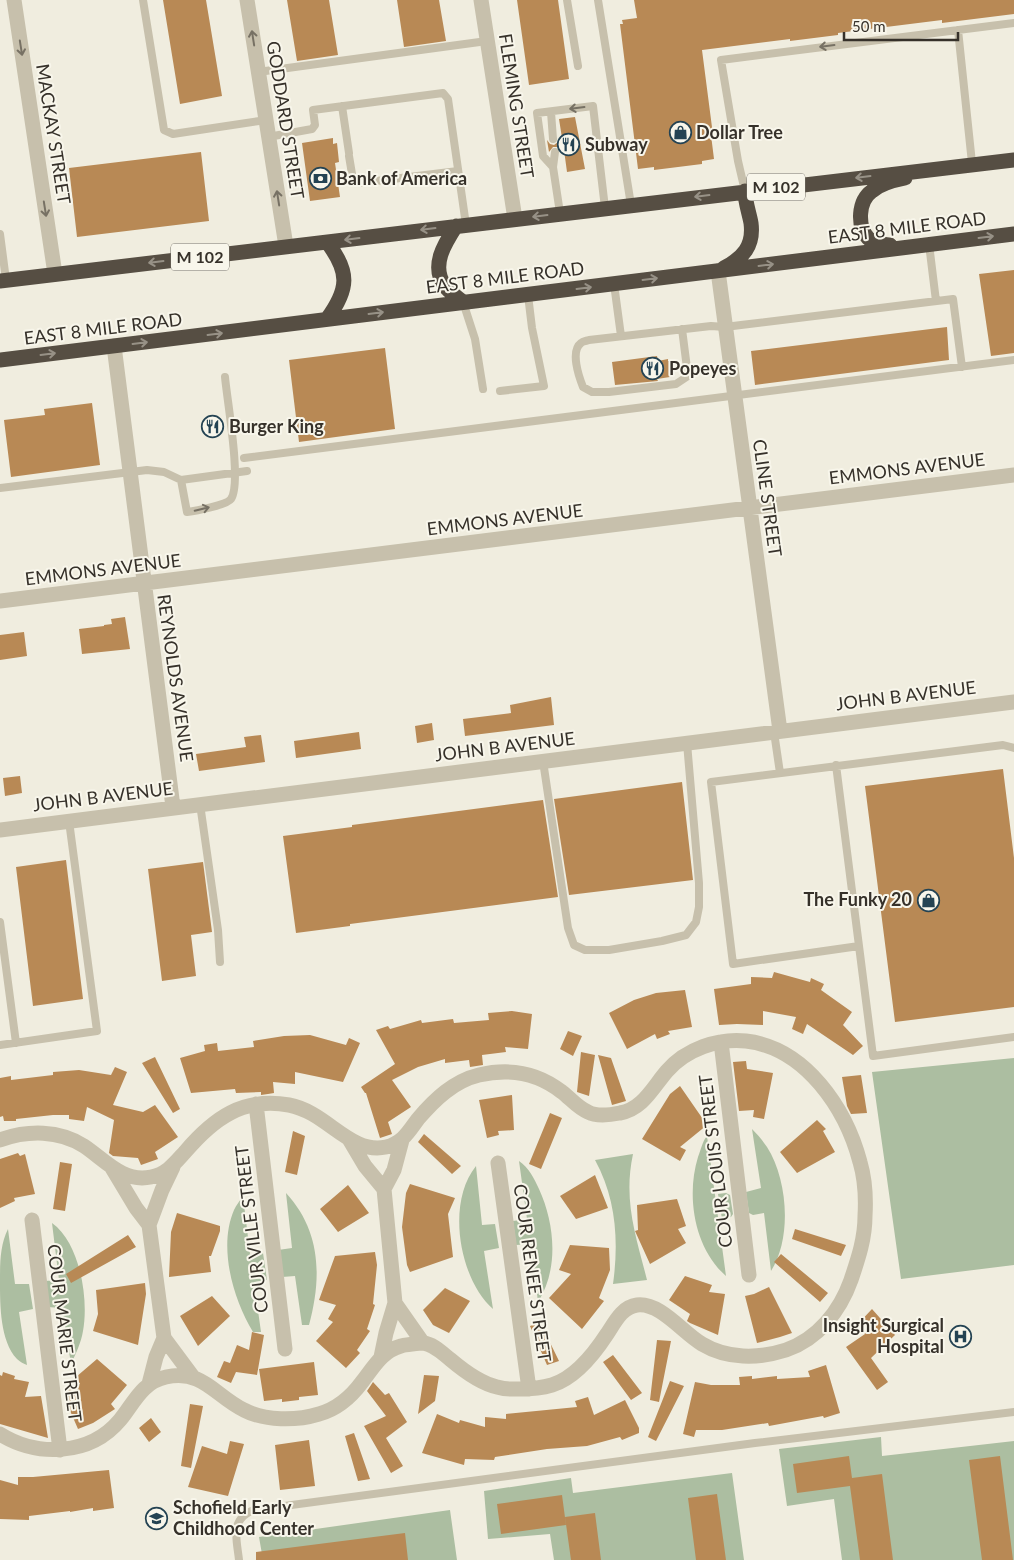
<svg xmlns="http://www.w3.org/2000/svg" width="1014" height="1560" viewBox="0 0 1014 1560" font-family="Lato,sans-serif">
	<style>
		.green { fill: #acbea1 }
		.building { fill: #b88955 }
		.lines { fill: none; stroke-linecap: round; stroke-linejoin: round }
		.lane { stroke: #c7c0ac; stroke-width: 8 }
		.street { stroke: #c7c0ac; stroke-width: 15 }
		.highway { stroke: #564e43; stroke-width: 15 }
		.oneway { stroke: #777164 }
		.oneway2 { stroke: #979186 }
		.labels { text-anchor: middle; stroke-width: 4; stroke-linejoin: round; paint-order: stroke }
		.shield { fill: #f8f6eb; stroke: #706c64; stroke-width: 1 }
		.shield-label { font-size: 16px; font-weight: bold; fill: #36312a }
		.street-label { font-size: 18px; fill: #36312a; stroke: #f8f6eb }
		.poi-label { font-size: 18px; font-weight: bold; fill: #36312a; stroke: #f8f6eb; text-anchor: start }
	</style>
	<rect width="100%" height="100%" fill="#f0eddf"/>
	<path class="green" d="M1014 1058V1265L901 1279 872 1072Z
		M752 1129C758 1135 763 1141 767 1147 788 1180 792 1238 771 1271L764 1213 753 1215 749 1213 746 1192 761 1188Z
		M707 1136 726 1276C694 1248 686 1196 698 1157 701 1150 702 1142 707 1136Z
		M633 1154C623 1201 636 1236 647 1280L613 1284C619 1241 616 1198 595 1160Z
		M519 1161C529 1168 534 1178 539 1189 555 1224 559 1269 538 1302L531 1244 516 1245 513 1221 527 1219Z
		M476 1166 482 1225 495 1224 499 1248 484 1251 493 1309C459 1279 446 1203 476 1166Z
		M286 1193C321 1231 322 1277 309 1325H302L295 1276 282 1277 278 1250 292 1248Z
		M726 1193 730 1195 733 1214 731 1217 722 1219 718 1194Z
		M243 1196 250 1254 263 1253 267 1280 254 1282 261 1332H253C233 1299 218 1247 234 1210 236 1205 240 1201 243 1196Z
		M52 1223C80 1243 89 1299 83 1331 81 1343 76 1353 71 1364L62 1308 47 1307 45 1281 59 1280Z
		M8 1229 15 1284H29L33 1309 19 1312 27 1365C24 1364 20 1362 17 1359 0 1341 0 1305 0 1281 0 1263 0 1245 8 1229Z
		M881 1437 882 1456 1014 1441V1560H842L834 1499 787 1506 779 1449Z
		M732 1473 744 1560H554L550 1534 488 1539 484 1491 571 1478 573 1493Z
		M450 1510 457 1560H263L259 1537Z"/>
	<path class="building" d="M163 0H206L222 96 180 104Z
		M287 0H329L338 55 297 61Z
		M397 0H439L446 41 404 47Z
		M517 0H558L569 79 529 85Z
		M634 0H1014V14L942 23V20L838 33V35L790 41V39L702 50 713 135H711L714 159 702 161V164L654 170V167L638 169 620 24H623L622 20 637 18Z
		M575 117 585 169 567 172 564 150H560L558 147H553L549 152 547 140 550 144 554 145 558 142 559 139 562 138 559 119Z
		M333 138V144L337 143 339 162 335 163 340 197 310 201 302 143Z
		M201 152 209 221 77 237 69 168Z
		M1014 270V353L991 356 979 274Z
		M947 327 949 360 755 385 751 351Z
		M385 348 395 429 299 442 289 360Z
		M657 356 658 361 668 359V361H671L673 375H670V377L657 379 658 381 615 385 612 362Z
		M92 403 100 465 11 477 4 420 45 415 44 409Z
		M125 617 130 649 82 654 79 629 104 626V625L112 624 111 619Z
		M24 632 27 656 0 660V635Z
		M551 697 554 725 465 736 463 719 511 713 510 705Z
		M432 723 434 740 417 743 415 726Z
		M359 732 361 749 296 758 294 741Z
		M261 735 265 762 199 771 196 754 246 747 244 737Z
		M1003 769 1014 858V1007L895 1022 865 786Z
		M20 776 22 793 5 796 3 778Z
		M682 782 693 880 569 895 554 799Z
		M543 800 558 897 350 924V926L296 933 283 836 352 827V825Z
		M66 860 83 999 33 1006 16 867Z
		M203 862 212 932 191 935 196 976 162 981 148 869Z
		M774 972 810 982 811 978 824 984 821 990 852 1012 843 1025 863 1046 853 1055 807 1024 803 1034 792 1029 796 1017 763 1011V1025L737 1024 719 1025 714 989 751 984V977L772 978Z
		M685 990 692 1027 668 1031 670 1034 657 1039 655 1034 627 1049 609 1013 634 1000 656 993Z
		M512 1011 532 1014 528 1049 505 1047 506 1052 482 1055 483 1065 470 1067 469 1060 445 1063V1059L418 1067 392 1080 411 1107 388 1122 392 1134 380 1138 366 1093H365L361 1087 395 1064 376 1030 388 1026 390 1029 421 1020 422 1023 453 1019 454 1023 489 1020 488 1013Z
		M568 1031 582 1036 573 1056 560 1049Z
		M310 1035 346 1045 349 1038 360 1043 343 1082 295 1072V1084L273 1082 274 1093 268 1094 261 1095V1092L236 1093 235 1089 191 1093 180 1058 205 1051 204 1045 217 1043 218 1051 254 1047 253 1041 284 1036Z
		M581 1052 595 1055 589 1096 577 1092Z
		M598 1055 611 1058 626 1101 612 1105Z
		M155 1057 180 1109 173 1113 142 1063Z
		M746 1061 747 1069 773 1073 764 1119 753 1117 754 1110 739 1111 733 1062Z
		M115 1067 127 1072 113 1105 143 1112 155 1105 178 1137 155 1152 158 1159 141 1165 138 1158 113 1156 109 1153 114 1120 87 1107 84 1121 69 1119V1115H53L16 1119V1121H4L3 1116 0 1117V1078L11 1076V1080L53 1075V1072L79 1070 111 1075Z
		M861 1075 867 1113 851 1114 847 1106 842 1077Z
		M680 1086 707 1125 680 1147 686 1150 680 1161 642 1139 670 1094Z
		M512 1095 514 1130 498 1131 499 1135 487 1138 479 1100Z
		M550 1113 562 1118 541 1169 529 1164Z
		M817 1120 826 1129 823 1131 835 1152 797 1173 780 1152Z
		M293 1131 305 1136 297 1175 285 1172Z
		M424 1134 461 1166 452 1174 418 1142Z
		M18 1153 20 1156 25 1154 35 1194 14 1198 15 1201 0 1208V1159Z
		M60 1162 72 1164 65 1211 53 1209Z
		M595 1175 608 1208 576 1219 560 1196Z
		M410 1184 455 1198 448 1214 453 1257 410 1272 407 1265 402 1227 406 1193Z
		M348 1185 369 1213 338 1232 320 1209Z
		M677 1199 686 1226 678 1229 686 1243 650 1264 635 1231 638 1230 637 1205Z
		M177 1213 220 1226V1231L211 1256H209L211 1272 169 1277 171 1232Z
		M795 1229 846 1245 841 1256 792 1239Z
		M128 1235 136 1247 71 1283 66 1274Z
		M570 1245 609 1248 610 1270 599 1298 604 1301 582 1329 549 1298 571 1274 559 1270Z
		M375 1252 377 1265 373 1304 375 1305 367 1329 370 1331 357 1350 360 1353 346 1368 316 1341 333 1322 328 1319 336 1305 319 1300 335 1256Z
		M781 1254 828 1293 820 1302 774 1262Z
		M685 1276 712 1285 709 1292 725 1294 718 1335 690 1323 687 1321 690 1314 669 1300Z
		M145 1283 146 1294 138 1345 93 1331 98 1314 96 1290Z
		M769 1287 792 1333 780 1337 757 1343 745 1296 754 1294Z
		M445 1288 470 1301 449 1333 433 1325 423 1310Z
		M212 1296 230 1316 198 1346 180 1316Z
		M872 1309 895 1335 871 1358 888 1382 877 1390 846 1347 865 1334 856 1326Z
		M540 1322 559 1361 547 1365 530 1326Z
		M252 1332 264 1335 257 1375 236 1372 231 1383 217 1377 224 1361 230 1363 237 1345 249 1350Z
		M657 1340 671 1341 659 1402 650 1400Z
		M613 1355 642 1393 631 1400 603 1362Z
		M97 1359 127 1385 111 1404 115 1409 93 1423 78 1429 68 1406 71 1404 65 1390 80 1384 76 1377Z
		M314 1362 318 1395 299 1397V1400L282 1402V1399L264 1401 259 1369Z
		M826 1365 840 1413 824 1418 823 1416 769 1426 768 1423 722 1430H696L694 1437 683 1434 695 1382 711 1385H740L739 1377 752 1376V1379L777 1376V1379L810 1377 808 1371Z
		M3 1372 15 1376 14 1379 29 1382 25 1397 41 1396 48 1438 0 1424V1375L2 1376Z
		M424 1375 439 1376 435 1401 418 1414Z
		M670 1381 684 1386 656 1441 648 1437Z
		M373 1382 385 1395 389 1393 407 1422 386 1438 403 1466 391 1473 364 1426 386 1416 367 1391Z
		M588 1397 594 1415 625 1400 639 1428V1433L622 1440 620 1437 587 1446 547 1449 495 1457 494 1460 465 1459 464 1465 422 1453 437 1414 459 1423 460 1420 485 1427V1417L506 1419V1414L577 1407 575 1401Z
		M190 1404 203 1406 191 1468 181 1466Z
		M151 1418 161 1432 149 1442 139 1428Z
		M354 1433 370 1479 358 1481 345 1436Z
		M309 1440 315 1486 280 1490 275 1445Z
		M230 1441 244 1444 228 1496 188 1487 202 1446 227 1454Z
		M849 1456 852 1478 882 1474 893 1560H860L850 1486 797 1493 793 1464Z
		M1000 1456 1013 1560H982L969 1460Z
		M109 1470 114 1508 93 1511V1508L70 1512V1511L29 1516V1520L0 1519V1480L18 1485V1477H33Z
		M717 1494 726 1560H696L688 1498Z
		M562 1495 566 1525 501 1534 497 1504Z
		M595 1513 601 1560H571L565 1517Z
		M405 1533 408 1560H256V1552Z"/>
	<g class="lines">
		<path class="lane" d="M143 0 164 130 173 134 266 120
			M567 0 578 66
			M598 0 631 205
			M958 30 972 163
			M258 72 487 41
			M342 106 349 153
			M551 112 553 139
			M268 137 312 129 315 125 313 110 443 93 448 99 466 225
			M349 156 353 180 360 183 458 171
			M553 167 555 152
			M745 191 738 161 721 60 1014 23
			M560 213 553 167 543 156 537 113 593 106 605 208
			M0 234 6 280
			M929 244 936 301
			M614 284 621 336
			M463 302 475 339 483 389
			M682 329 688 376 676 384 609 392H592L583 387C579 377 570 351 581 343 583 341 586 341 589 340L711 326 725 327 741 325 953 299 962 367
			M500 391 544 386 532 328 528 295
			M244 458 1014 360
			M181 480 187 512C195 511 227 505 231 499 242 483 227 400 225 377
			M0 488 147 470 164 472 181 480 247 471
			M774 732 780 773
			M1014 748 1003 745 711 782 733 964 859 946 873 1056 1014 1037
			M543 761 568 928 574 945 585 950H609L662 941 686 935 696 922 699 907V883L687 743
			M836 765 859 946
			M200 804 218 930 220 962
			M0 922 16 1043
			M0 1045 97 1031 69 821
			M239 1560C237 1540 229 1519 254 1510L755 1443 1014 1412"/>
		<path class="street" d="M14 0 55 274
			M247 0 286 246
			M481 0 515 219
			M718 271 780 731
			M114 346 173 807
			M0 601 1014 475
			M0 830 1014 702
			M721 1042 749 1275
			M256 1104 285 1349
			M349 1139 365 1166 384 1189 395 1303 386 1333 381 1357
			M0 1140C28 1130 59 1130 84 1146 105 1160 123 1183 151 1177 167 1174 175 1163 185 1152 214 1118 243 1097 289 1105 327 1112 350 1155 386 1147 403 1143 409 1131 418 1119 435 1099 454 1081 479 1075 509 1068 538 1073 562 1092 570 1098 578 1108 588 1112 597 1117 610 1115 620 1113 643 1109 653 1087 667 1071 686 1049 718 1038 746 1041 806 1048 846 1109 860 1162 865 1179 866 1199 865 1216 865 1239 858 1259 851 1280 840 1311 818 1339 786 1350 758 1359 727 1359 702 1344 683 1333 660 1302 637 1305 622 1307 615 1322 607 1334 594 1354 575 1378 552 1385 542 1388 530 1389 519 1389 508 1389 508 1390 497 1387 480 1383 464 1371 451 1360 442 1353 434 1344 423 1343 421 1343 403 1345 401 1346 382 1351 373 1368 362 1382 351 1397 337 1409 319 1414 296 1421 265 1421 244 1410 215 1396 203 1369 166 1377 142 1382 134 1403 120 1420 90 1456 37 1457 0 1434
			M498 1163 529 1389
			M112 1168 136 1208 149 1225 164 1338 193 1377
			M384 1189 394 1170 402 1140
			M32 1220 60 1450
			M149 1225 162 1190 173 1167
			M395 1303 423 1343
			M149 1384 156 1357 164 1338"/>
		<path class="highway" d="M456 226C445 243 430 266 445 286 449 292 457 297 463 302
			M327 242C350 272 349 289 327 319
			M890 245C882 244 874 244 868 238 857 226 858 201 872 191 880 184 895 180 905 178
			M724 268C743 258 754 246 751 223 749 212 745 202 745 191
			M0 281 1014 160
			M0 360 1014 234"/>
	</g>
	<defs><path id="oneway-shaft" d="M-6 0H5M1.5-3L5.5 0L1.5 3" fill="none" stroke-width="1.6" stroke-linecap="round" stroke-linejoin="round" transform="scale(1.25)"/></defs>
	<g class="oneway">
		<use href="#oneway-shaft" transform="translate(253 38) rotate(-99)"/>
		<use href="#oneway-shaft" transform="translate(827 46) rotate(173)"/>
		<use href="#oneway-shaft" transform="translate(21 48) rotate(81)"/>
		<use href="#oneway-shaft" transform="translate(577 108) rotate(173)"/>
		<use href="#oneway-shaft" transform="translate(278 198) rotate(-99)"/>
		<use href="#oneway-shaft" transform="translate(45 209) rotate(81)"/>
		<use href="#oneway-shaft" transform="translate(202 509) rotate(-14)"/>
	</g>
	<g class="oneway2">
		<use href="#oneway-shaft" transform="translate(863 177) rotate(173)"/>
		<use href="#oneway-shaft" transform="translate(702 196) rotate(173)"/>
		<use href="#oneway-shaft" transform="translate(540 216) rotate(173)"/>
		<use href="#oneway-shaft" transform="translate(428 229) rotate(173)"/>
		<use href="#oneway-shaft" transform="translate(986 237) rotate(-7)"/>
		<use href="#oneway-shaft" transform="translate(352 239) rotate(173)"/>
		<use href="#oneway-shaft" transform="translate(156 262) rotate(173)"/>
		<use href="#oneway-shaft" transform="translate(766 265) rotate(-7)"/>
		<use href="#oneway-shaft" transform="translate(650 279) rotate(-7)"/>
		<use href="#oneway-shaft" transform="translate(584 288) rotate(-7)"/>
		<use href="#oneway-shaft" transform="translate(376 313) rotate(-7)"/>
		<use href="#oneway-shaft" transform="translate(215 334) rotate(-7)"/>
		<use href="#oneway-shaft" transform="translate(140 343) rotate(-7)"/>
		<use href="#oneway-shaft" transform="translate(48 354) rotate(-7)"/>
	</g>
	<defs>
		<symbol id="shop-ring" viewBox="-11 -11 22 22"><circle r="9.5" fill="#f8f6eb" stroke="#244353" stroke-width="1.5"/><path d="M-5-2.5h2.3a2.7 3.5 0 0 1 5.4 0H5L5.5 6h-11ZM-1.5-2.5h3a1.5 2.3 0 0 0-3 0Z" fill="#244353"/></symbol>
		<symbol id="restaurant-ring" viewBox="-11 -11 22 22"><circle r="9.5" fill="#f8f6eb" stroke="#244353" stroke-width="1.5"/><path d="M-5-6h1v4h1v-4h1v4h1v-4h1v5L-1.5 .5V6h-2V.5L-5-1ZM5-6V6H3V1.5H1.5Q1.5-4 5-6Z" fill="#244353"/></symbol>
		<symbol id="bank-ring" viewBox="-11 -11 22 22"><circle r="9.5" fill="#f8f6eb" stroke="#244353" stroke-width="1.5"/><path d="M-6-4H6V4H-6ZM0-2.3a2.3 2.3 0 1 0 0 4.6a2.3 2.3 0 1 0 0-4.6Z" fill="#244353"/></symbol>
		<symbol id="hospital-ring" viewBox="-11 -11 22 22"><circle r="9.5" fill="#f8f6eb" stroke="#244353" stroke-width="1.5"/><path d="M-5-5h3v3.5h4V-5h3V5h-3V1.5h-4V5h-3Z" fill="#244353"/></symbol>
		<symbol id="school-ring" viewBox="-11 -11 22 22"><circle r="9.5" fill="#f8f6eb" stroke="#244353" stroke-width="1.5"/><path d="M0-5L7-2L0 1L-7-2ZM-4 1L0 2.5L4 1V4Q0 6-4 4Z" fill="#244353"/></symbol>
	</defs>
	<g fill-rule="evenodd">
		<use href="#shop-ring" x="668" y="120" width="25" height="25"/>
		<use href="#restaurant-ring" x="556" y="132" width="25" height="25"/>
		<use href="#bank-ring" x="308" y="166" width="25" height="25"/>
		<use href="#restaurant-ring" x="640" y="356" width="25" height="25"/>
		<use href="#restaurant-ring" x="200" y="414" width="25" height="25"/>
		<use href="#shop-ring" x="916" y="888" width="25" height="25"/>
		<use href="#hospital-ring" x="948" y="1324" width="25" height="25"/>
		<use href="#school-ring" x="144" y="1506" width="25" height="25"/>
	</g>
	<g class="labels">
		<g class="shield">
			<rect x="747" y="173.5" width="58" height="27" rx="4"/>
			<rect x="171" y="243.5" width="58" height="27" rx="4"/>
		</g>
		<g class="shield-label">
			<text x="776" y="193">M 102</text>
			<text x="200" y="263">M 102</text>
		</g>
		<g class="street-label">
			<text transform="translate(516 106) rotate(81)" y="6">FLEMING STREET</text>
			<text transform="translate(285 120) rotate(81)" y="6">GODDARD STREET</text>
			<text transform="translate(53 134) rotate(81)" y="6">MACKAY STREET</text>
			<text transform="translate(907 228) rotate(-7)" y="6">EAST 8 MILE ROAD</text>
			<text transform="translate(505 278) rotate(-7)" y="6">EAST 8 MILE ROAD</text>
			<text transform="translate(103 329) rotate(-7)" y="6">EAST 8 MILE ROAD</text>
			<text transform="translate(907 469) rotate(-7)" y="6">EMMONS AVENUE</text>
			<text transform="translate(767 498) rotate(82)" y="6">CLINE STREET</text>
			<text transform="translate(505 520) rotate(-7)" y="6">EMMONS AVENUE</text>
			<text transform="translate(103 570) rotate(-7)" y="6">EMMONS AVENUE</text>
			<text transform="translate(175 678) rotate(82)" y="6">REYNOLDS AVENUE</text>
			<text transform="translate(906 696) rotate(-7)" y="6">JOHN B AVENUE</text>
			<text transform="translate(505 747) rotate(-7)" y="6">JOHN B AVENUE</text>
			<text transform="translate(103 797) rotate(-7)" y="6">JOHN B AVENUE</text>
			<text transform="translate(716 1161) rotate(-97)" y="6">COUR LOUIS STREET</text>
			<text transform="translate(252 1229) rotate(-97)" y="6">COUR VILLE STREET</text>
			<text transform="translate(532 1273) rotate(82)" y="6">COUR RENEE STREET</text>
			<text transform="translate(64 1333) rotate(83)" y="6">COUR MARIE STREET</text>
		</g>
		<g class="poi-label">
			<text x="696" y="139">Dollar Tree</text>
			<text x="585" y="151">Subway</text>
			<text x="336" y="185">Bank of America</text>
			<text x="669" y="375">Popeyes</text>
			<text x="229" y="433">Burger King</text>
			<text x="912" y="906" text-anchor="end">The Funky 20</text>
			<text x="944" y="1332" text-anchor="end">Insight Surgical<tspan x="944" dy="21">Hospital</tspan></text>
			<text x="173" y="1514">Schofield Early<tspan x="173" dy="21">Childhood Center</tspan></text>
		</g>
	</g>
	<path d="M844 32v8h114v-8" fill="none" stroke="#36312a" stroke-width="2.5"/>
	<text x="852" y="32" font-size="15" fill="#36312a" stroke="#f8f6eb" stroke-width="4" paint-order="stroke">50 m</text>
</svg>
